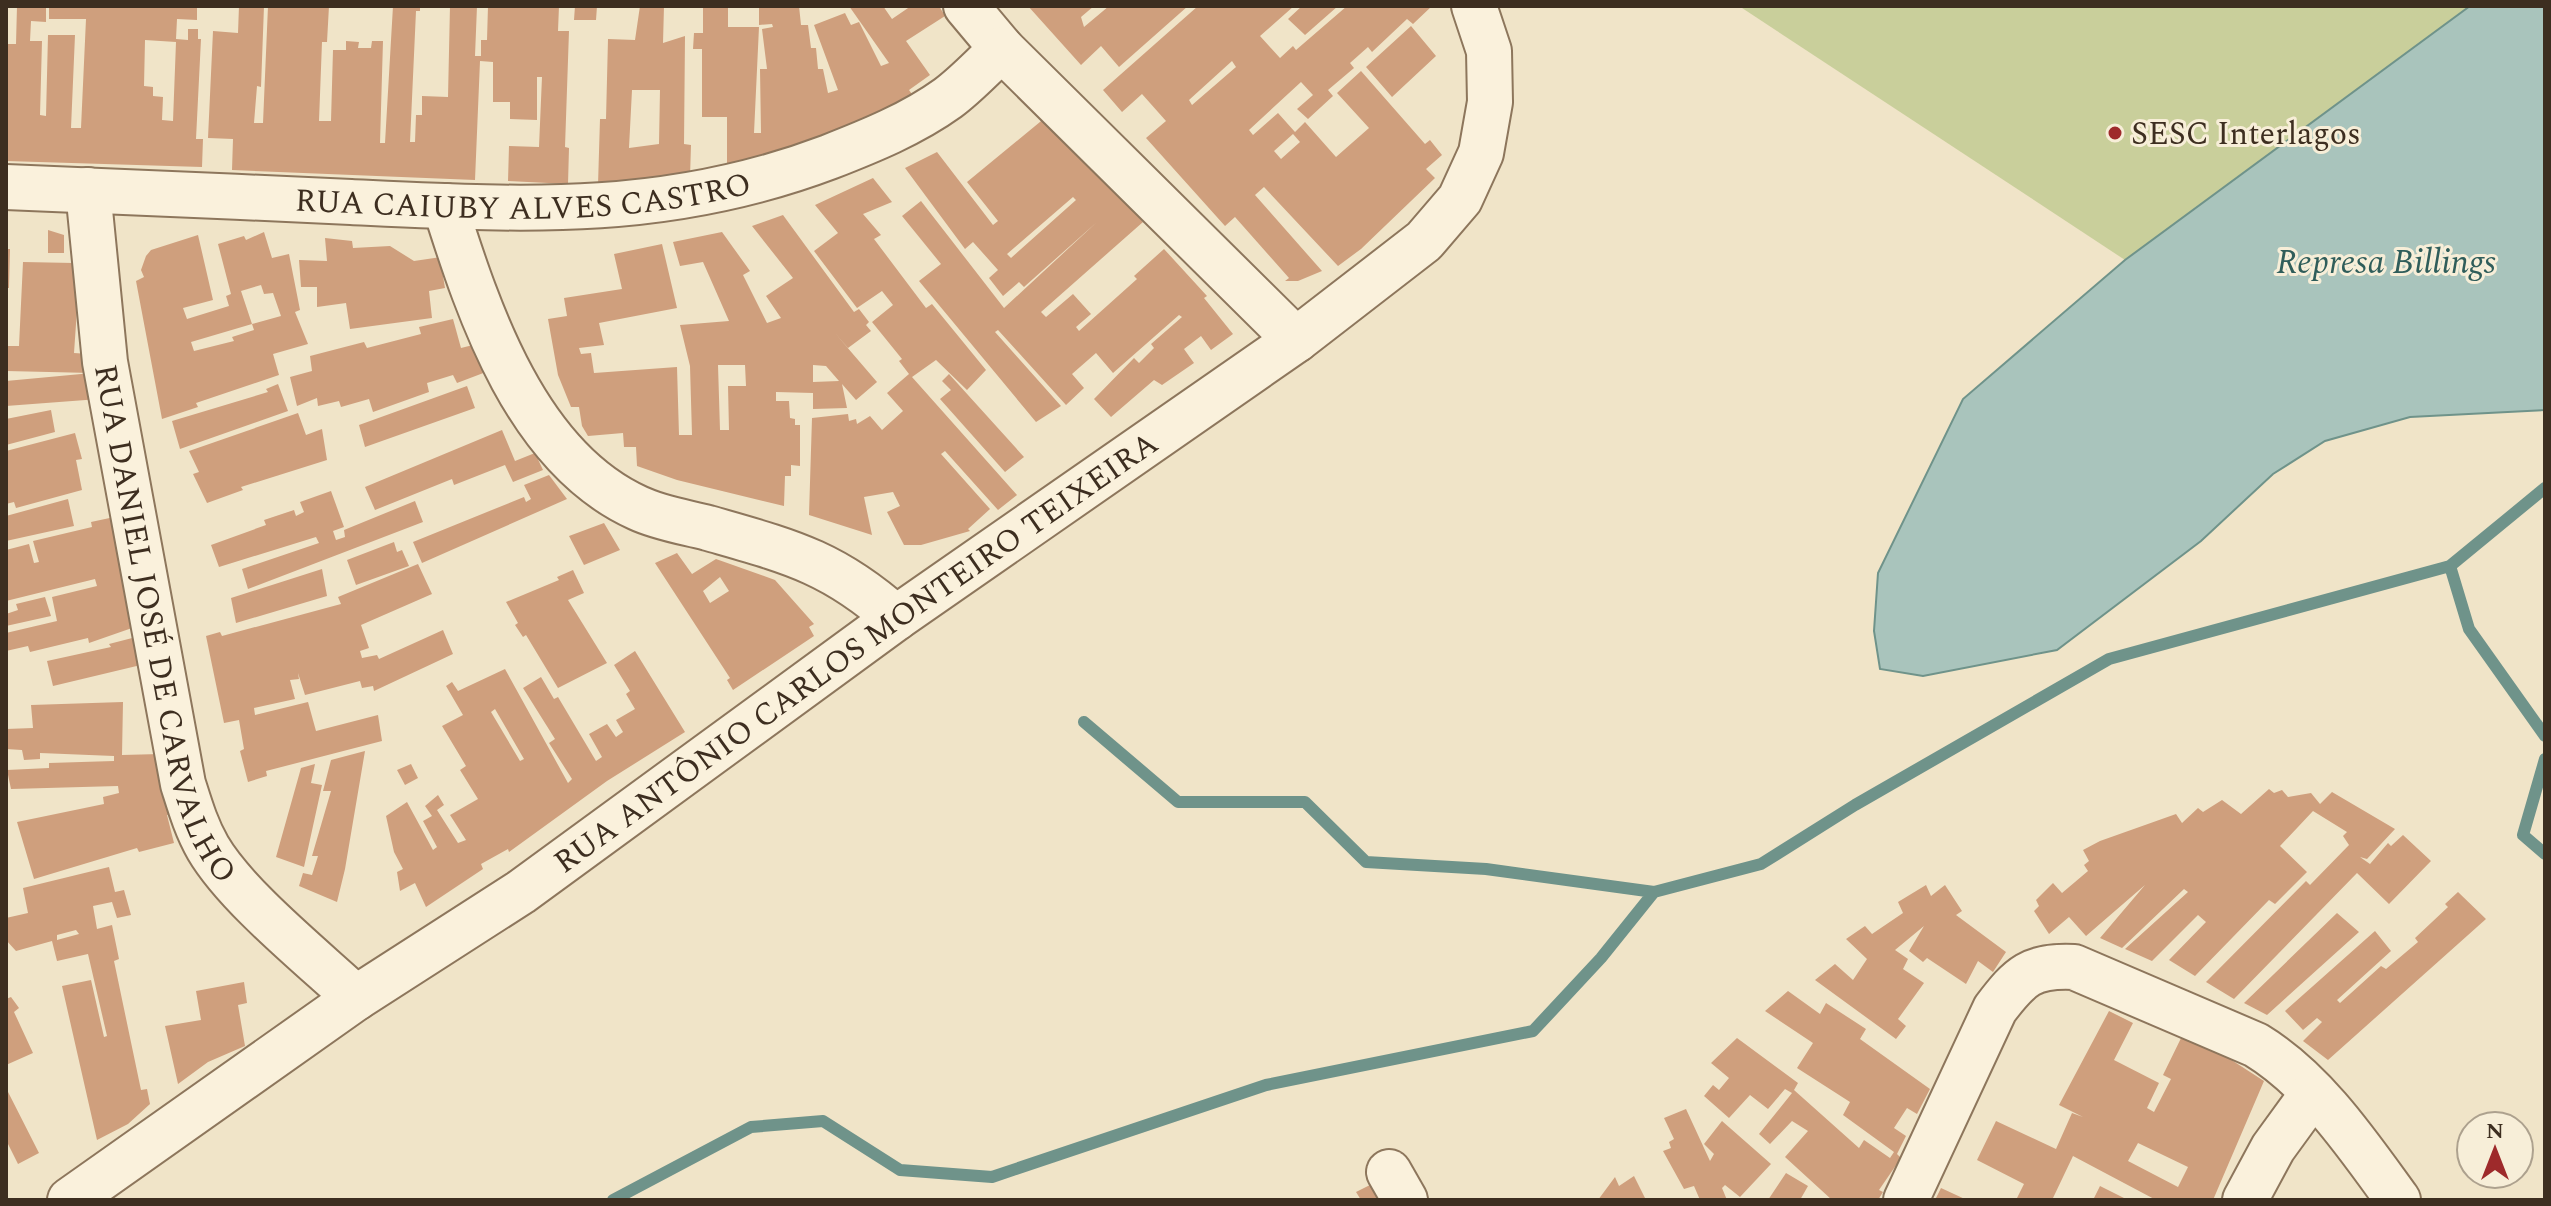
<svg xmlns="http://www.w3.org/2000/svg" width="2551" height="1206" viewBox="0 0 2551 1206" font-family="Spectral,serif">
	<style>
		.green { fill: #c9cf9b }
		.water { fill: #a9c4bc; stroke: #6f938a; stroke-width: 2 }
		.lines { fill: none; stroke-linecap: round; stroke-linejoin: round }
		.stream { stroke: #6f938a; stroke-width: 12 }
		.building { fill: #cf9f7d; fill-rule: evenodd }
		.minor-casing { stroke: #8d765c; stroke-width: 48 }
		.minor { stroke: #faf1dc; stroke-width: 44 }
		.poi-dot { fill: #9e2a2b; stroke: #f7eed8; stroke-width: 3 }
		.labels { text-anchor: middle; stroke-width: 6; stroke-linejoin: round; paint-order: stroke }
		.poi-label { font-size: 32px; fill: #3d2e20; stroke: #f7eed8; text-anchor: start }
		.street-label { font-size: 32px; fill: #3d2e20; stroke: #f7eed8 }
		.water-label { font-size: 34px; font-style: italic; fill: #2f5d5a; stroke: #f7eed8 }
	</style>
	<rect width="100%" height="100%" fill="#f0e4c8"/>
	<path class="green" d="M1739 6H2470L2125 260Z"/>
	<path class="water" d="M2470 6H2545V410L2410 417 2325 441 2273 474 2201 541 2057 650 1923 676 1880 669 1874 631 1878 573 1963 399 2125 260Z"/>
	<g class="lines">
		<path class="stream" d="M2450 566 2469 629 2545 736
			M1084 722 1178 802H1305L1366 862 1486 869 1654 892
			M2545 759 2523 835 2545 854
			M613 1200 751 1127 823 1121 900 1170 992 1177 1266 1085 1533 1031 1601 958 1654 892 1761 864 1855 805 2109 659 2450 566 2545 488"/>
	</g>
	<path class="building" d="M17 6H46V22L31 21 30 41H42L40 115 46 116 48 35H75L71 128H81L86 19H49V6H197V20L177 19 176 39 188 40V29H198V39H201L196 139H203L202 167 6 161V44H16ZM145 40 176 42 173 121 162 120 163 97 153 96V87L144 86Z
		M239 6H264L261 87 257 86 254 123H263L268 6H329L327 42H322L319 121H331L333 50H346V41L359 42 358 48H371L372 41H383L380 143H385L393 6H420V11H416L410 142H415L416 115H422V96L448 97 450 6H477L475 56H481V40H487L488 6H559L558 31H569L565 147 569 148 568 184 508 181 509 146 539 147 542 77H537V120L510 119V102H493V62L480 61 475 180 232 170 233 139 208 138 213 31 238 33Z
		M575 6H597L596 20H574Z
		M640 6H664L663 43 685 36 684 144 691 145 690 177 598 185 600 119H606L608 39 635 40ZM632 90H660L659 144 629 148Z
		M703 6H728V27H759L754 133H761L760 69H767L762 29 773 27 772 24 759 25V6H799L801 25H808L811 48H816L818 69H823L828 93 838 90 814 25 845 13 851 25 859 22 881 66 889 63 849 6H883L892 19 911 6H939L945 16 906 41 930 75 909 90 918 103 838 140 836 130 727 170V117H702V49H693L694 33H703Z
		M1028 6H1094L1081 17 1084 27 1109 6H1188L1119 67 1101 46 1081 65Z
		M1198 6H1294L1260 36 1280 58 1293 46 1296 50 1347 6H1432L1413 24 1407 19 1372 52 1368 47 1350 63 1354 68 1328 90 1333 96 1308 119 1297 109 1313 95 1301 82 1249 130 1253 135 1278 113 1295 132 1305 122 1336 157 1369 128 1337 93 1361 71 1425 144 1430 140 1442 155 1426 169 1435 178 1361 249 1338 266 1264 187 1255 195 1322 271 1298 281H1285L1289 278 1235 217 1225 226 1146 138 1166 121 1142 94 1122 112 1103 90ZM1232 61 1236 67 1192 105 1189 100ZM1293 134 1300 142 1281 159 1274 151Z
		M1302 6H1338L1305 35 1288 19Z
		M1411 26 1436 56 1392 97 1366 67Z
		M1046 117 1143 222 1041 312 1046 317 1073 294 1091 314 1076 327 1079 331 1137 279 1134 276 1164 249 1207 296 1204 298 1233 334 1211 350 1201 336 1184 349 1194 363 1162 385 1154 380 1111 417 1094 399 1134 358 1139 363 1154 348 1151 344 1182 317 1179 315 1113 373 1096 353 1072 374 1084 388 1066 405 998 330 995 332 1061 406 1036 422 919 281 941 264 902 216 921 201 1004 308 1097 222 1024 287 1019 282 1003 296 989 278 998 270 973 242 965 249 905 168 937 152 993 225 998 221 967 182ZM1073 197 1076 200 1011 258 1007 254Z
		M873 178 892 202 863 214 881 235 874 239 926 308 932 304 986 370 967 390 936 360 912 377 1017 495 998 510 945 451 941 454 990 509 968 529 970 531 921 545H904L887 512 900 506 893 492 864 497 872 535 809 515 812 418 848 414 849 421 856 419 857 424 870 416 882 430 903 411 887 393 909 374 899 361 902 359 872 322 893 305 882 291 857 308 814 251 838 233 815 205Z
		M783 215 854 312 859 309 869 322 866 325 871 331 848 348 834 332 877 382 856 400 842 384 847 408 813 409V393L776 392V401H789L790 418 795 419V425H800V466L791 465V476H785L784 506 677 480 637 466 636 447H624L623 433 588 436 582 426 579 407H571L558 375 548 319 567 316 564 298 622 289 614 254 662 244 677 308 599 323 604 345 579 348 581 354 591 353 594 373 677 367 679 435H692L690 366 680 325 729 321 703 262 680 266 673 242 722 232 750 271 743 275 767 323 781 318 766 296 793 278 752 226ZM718 365H745L746 386H728L729 430H720ZM813 365 826 366 839 381 813 382Z
		M48 230 64 235V253H48Z
		M264 232 272 258 289 254 300 310 295 312 308 344 273 354 279 375 196 403 198 407 162 419 136 281 144 277 141 270 146 256 151 250 198 235 213 300 183 308 187 319 229 306 226 296 231 294 218 244 244 236 246 240ZM261 285 264 294 273 293 281 316 252 324 254 330 232 337 234 341 194 351 191 342 252 324 241 291Z
		M325 238 352 241 353 248 390 246 414 261 448 256 450 262 441 264 445 288 429 291 432 318 350 329 346 303 317 307V287H301L299 260 327 261Z
		M6 249H10L9 288H6Z
		M23 262 74 263 78 295 74 353 89 354 92 373 6 371V346H19Z
		M453 319 461 348 477 344 486 372 457 383 453 375 427 383 429 392 373 412 369 399 341 407 339 401 318 406 317 398 297 406 290 377 312 371 310 356 364 342 367 348 421 334 419 327Z
		M92 373 99 399 6 406V381Z
		M949 374 1024 457 1005 472 940 399 951 390 942 381Z
		M278 384 288 411 180 449 172 421 268 392 266 389Z
		M467 386 475 408 365 447 359 425Z
		M51 410 55 432 6 445V419Z
		M298 413 306 435 322 429 327 460 241 487 243 490 207 503 193 474 199 472 189 451Z
		M502 430 515 461 535 453 543 470 513 482 505 465 454 485 452 479 375 510 365 487Z
		M75 433 82 459 76 460 82 490 16 508 14 502 6 504V451Z
		M549 475 567 499 422 563 413 542 524 497 526 502 531 499 524 485Z
		M331 491 344 527 333 531 336 540 345 537 344 530 415 501 423 522 248 589 242 569 319 543 316 537 219 567 211 545 266 525 264 520 294 510 296 516 304 512 300 502Z
		M68 499 74 526 6 541V516Z
		M119 516 132 628 89 643 88 638 30 652 28 646 6 651V633L57 621 52 597 97 586 95 579 6 601V550L29 544 34 563 39 562 33 541 92 527 91 522Z
		M604 523 620 550 584 565 569 536Z
		M394 542 397 552 402 550 409 566 356 585 347 560Z
		M677 553 692 574 716 559 775 580 814 624 809 627 814 636 733 690 727 680 730 678 655 563ZM720 577 729 591 710 603 703 591Z
		M418 564 432 594 361 625 369 648 360 651 362 658 377 655 379 659 443 630 453 654 374 691 373 686 362 688 360 681 305 695 298 673 299 679 290 680 295 699 254 708 255 715 308 702 316 731 378 715 382 741 266 771 267 776 248 782 240 751 244 749 239 720 224 723 206 636 220 632 222 636 341 604 338 597Z
		M322 569 327 596 236 623 231 598Z
		M573 570 584 593 568 600 607 663 558 688 526 635 523 637 515 625 518 623 506 602 559 580 557 577Z
		M45 597 51 616 6 626V614L18 610 16 604Z
		M140 636 145 664 53 686 47 661 111 647 109 644Z
		M635 651 685 732 607 781 509 852 508 849 481 864 483 869 426 907 415 883 400 891 397 872 403 869 394 852 386 816 407 802 433 850 437 847 423 821 432 816 425 806 438 795 444 805 437 810 458 843 466 840 450 815 478 799 460 770 466 766 442 726 463 715 446 686 452 682 458 691 505 669 568 783 572 779 549 743 555 739 523 688 541 677 554 699 558 697 596 761 602 757 589 734 607 724 616 737 623 732 616 720 635 709 626 694 630 691 614 665ZM495 709 524 759 520 761 491 712Z
		M123 702 122 755 160 754 173 814 167 815 174 843 139 852 137 848 34 879 17 822 104 804 103 797 119 793 118 786 11 789 7 770 49 768V763L114 761V756L40 753V759L24 760 22 750 6 749V729L33 728 31 705Z
		M365 751 345 869 337 902 299 886 303 873 312 875 318 856H312L331 791H323L331 760Z
		M315 764 311 783 322 785 304 867 276 857 301 768Z
		M411 764 418 778 405 785 397 770Z
		M2269 789 2274 793 2282 790 2288 797 2311 793 2320 804 2332 792 2395 829 2367 859 2360 857 2370 864 2388 843 2391 846 2403 835 2431 861 2389 904 2357 873 2234 999 2206 982 2306 881 2310 885 2349 845 2343 836 2347 832 2313 811 2280 846 2307 872 2275 904 2269 900 2195 976 2169 960 2206 922 2198 915 2152 961 2125 949 2188 892 2184 889 2122 948 2100 938 2145 885 2086 936 2069 917 2049 934 2034 911 2039 906 2036 900 2053 883 2062 893 2088 871 2084 865 2089 861 2083 850 2100 841 2176 814 2182 823 2198 808 2203 812 2222 800 2241 814Z
		M109 867 115 892 124 890 131 915 117 918 112 902 93 906 97 929 112 925 119 959 114 961 141 1090 147 1089 150 1104 128 1124 97 1140 62 986 91 980 104 1037 107 1036 88 954 57 961 52 941 16 951 6 940V918L28 913 23 888ZM76 930 79 934 57 940V935Z
		M1926 885 1931 896 1945 885 1962 911 1956 915 2006 952 1993 972 1978 961 1966 984 1927 958 1923 962 1909 951 1924 926 1895 950 1908 959 1903 969 1924 983 1898 1019 1906 1026 1896 1039 1815 980 1835 964 1853 980 1867 959 1846 939 1865 926 1872 934 1903 913 1898 902Z
		M2458 892 2486 919 2328 1060 2303 1041 2322 1022 2317 1018 2303 1030 2285 1011 2375 931 2391 951 2337 1000 2340 1003 2381 966 2386 969 2418 942 2415 938 2448 907 2445 904Z
		M2337 913 2359 932 2267 1015 2244 1003Z
		M244 982 247 1003 238 1005 245 1046 208 1062 178 1084 165 1026 201 1020 196 991Z
		M1788 991 1820 1014 1826 1003 1866 1029 1860 1039 1930 1089 1917 1114 1907 1108 1894 1128 1906 1136 1897 1154 1901 1158 1879 1190 1883 1192 1878 1200H1832L1785 1157 1808 1131 1792 1121 1770 1144 1759 1134 1792 1093 1785 1089 1768 1109 1750 1095 1729 1118 1704 1096 1713 1085 1719 1090 1729 1078 1711 1063 1737 1038 1798 1083 1794 1090 1859 1148 1864 1140 1890 1158 1894 1152 1843 1115 1850 1102 1797 1068 1813 1043 1765 1011Z
		M11 997 19 1008 14 1012 33 1053 6 1065V999Z
		M2109 1011 2133 1023 2114 1060 2159 1083 2147 1108 2154 1112 2171 1079 2163 1075 2185 1030 2264 1081 2213 1200H2156L2073 1156 2053 1198 2057 1200H2016L2024 1184 1977 1160 1996 1121 2056 1149 2072 1113 2083 1117 2059 1105ZM2138 1143 2188 1167 2178 1187 2128 1161Z
		M6 1088 39 1153 18 1164 6 1140Z
		M1686 1109 1710 1161 1714 1154 1704 1144 1722 1121 1771 1164 1740 1197 1725 1185 1722 1188 1727 1200H1700L1694 1186 1684 1189 1663 1151 1671 1148 1669 1142 1674 1139 1664 1118Z
		M1786 1173 1808 1186 1800 1200H1768Z
		M1634 1176 1646 1200H1598L1615 1177 1619 1186Z
		M1374 1183 1381 1198 1361 1200 1356 1192Z
		M2100 1186 2128 1200H2093Z
		M1941 1188 1967 1200H1935Z"/>
	<g class="lines">
		<defs>
			<g id="minor">
				<path d="M966 6 1002 49 1296 340"/>
				<path id="s1" d="M6 187C121 191 236 197 351 202 522 210 665 219 829 157 870 141 912 124 948 98 967 84 984 65 1002 49"/>
				<path id="s2" d="M88 190 105 362 183 784C190 806 196 827 208 848 236 896 313 958 356 998"/>
				<path d="M445 206C479 314 527 458 638 508 659 518 685 522 708 528 788 551 832 561 896 618"/>
				<path d="M1389 1172 1405 1200"/>
				<path id="s3" d="M70 1200 356 998 521 892 896 618 1296 340 1424 241 1460 199 1481 153 1490 102 1489 51 1474 6"/>
				<path d="M1906 1200 1995 1009C2020 976 2031 965 2074 967L2256 1045C2315 1081 2358 1145 2398 1200"/>
				<path d="M2245 1200 2273 1148 2313 1093"/>
			</g>
		</defs>
		<use href="#minor" class="minor-casing"/>
		<use href="#minor" class="minor"/>
	</g>
	<circle class="poi-dot" cx="2115" cy="133" r="8"/>
	<g class="labels">
		<g class="poi-label">
			<text x="2131" y="144">SESC Interlagos</text>
		</g>
		<g class="street-label">
			<text dy="11" stroke="none"><textPath href="#s1" startOffset="518">RUA CAIUBY ALVES CASTRO</textPath></text>
			<text dy="11" stroke="none"><textPath href="#s2" startOffset="442">RUA DANIEL JOSÉ DE CARVALHO</textPath></text>
			<text dy="11" stroke="none"><textPath href="#s3" startOffset="958">RUA ANTÔNIO CARLOS MONTEIRO TEIXEIRA</textPath></text>
		</g>
		<g class="water-label">
			<text x="2386" y="273">Represa Billings</text>
		</g>
	</g>
	<rect width="2551" height="1206" fill="none" stroke="#3d2e20" stroke-width="16"/>
	<g transform="translate(2495 1150)"><circle r="38" fill="#f7eed8" stroke="#ada18e" stroke-width="2"/>
	<path d="M0-6L14 30L0 20L-14 30Z" fill="#9e2a2b"/>
	<text y="-12" font-size="22" font-weight="bold" text-anchor="middle" fill="#3d2e20">N</text>
	</g>
</svg>
